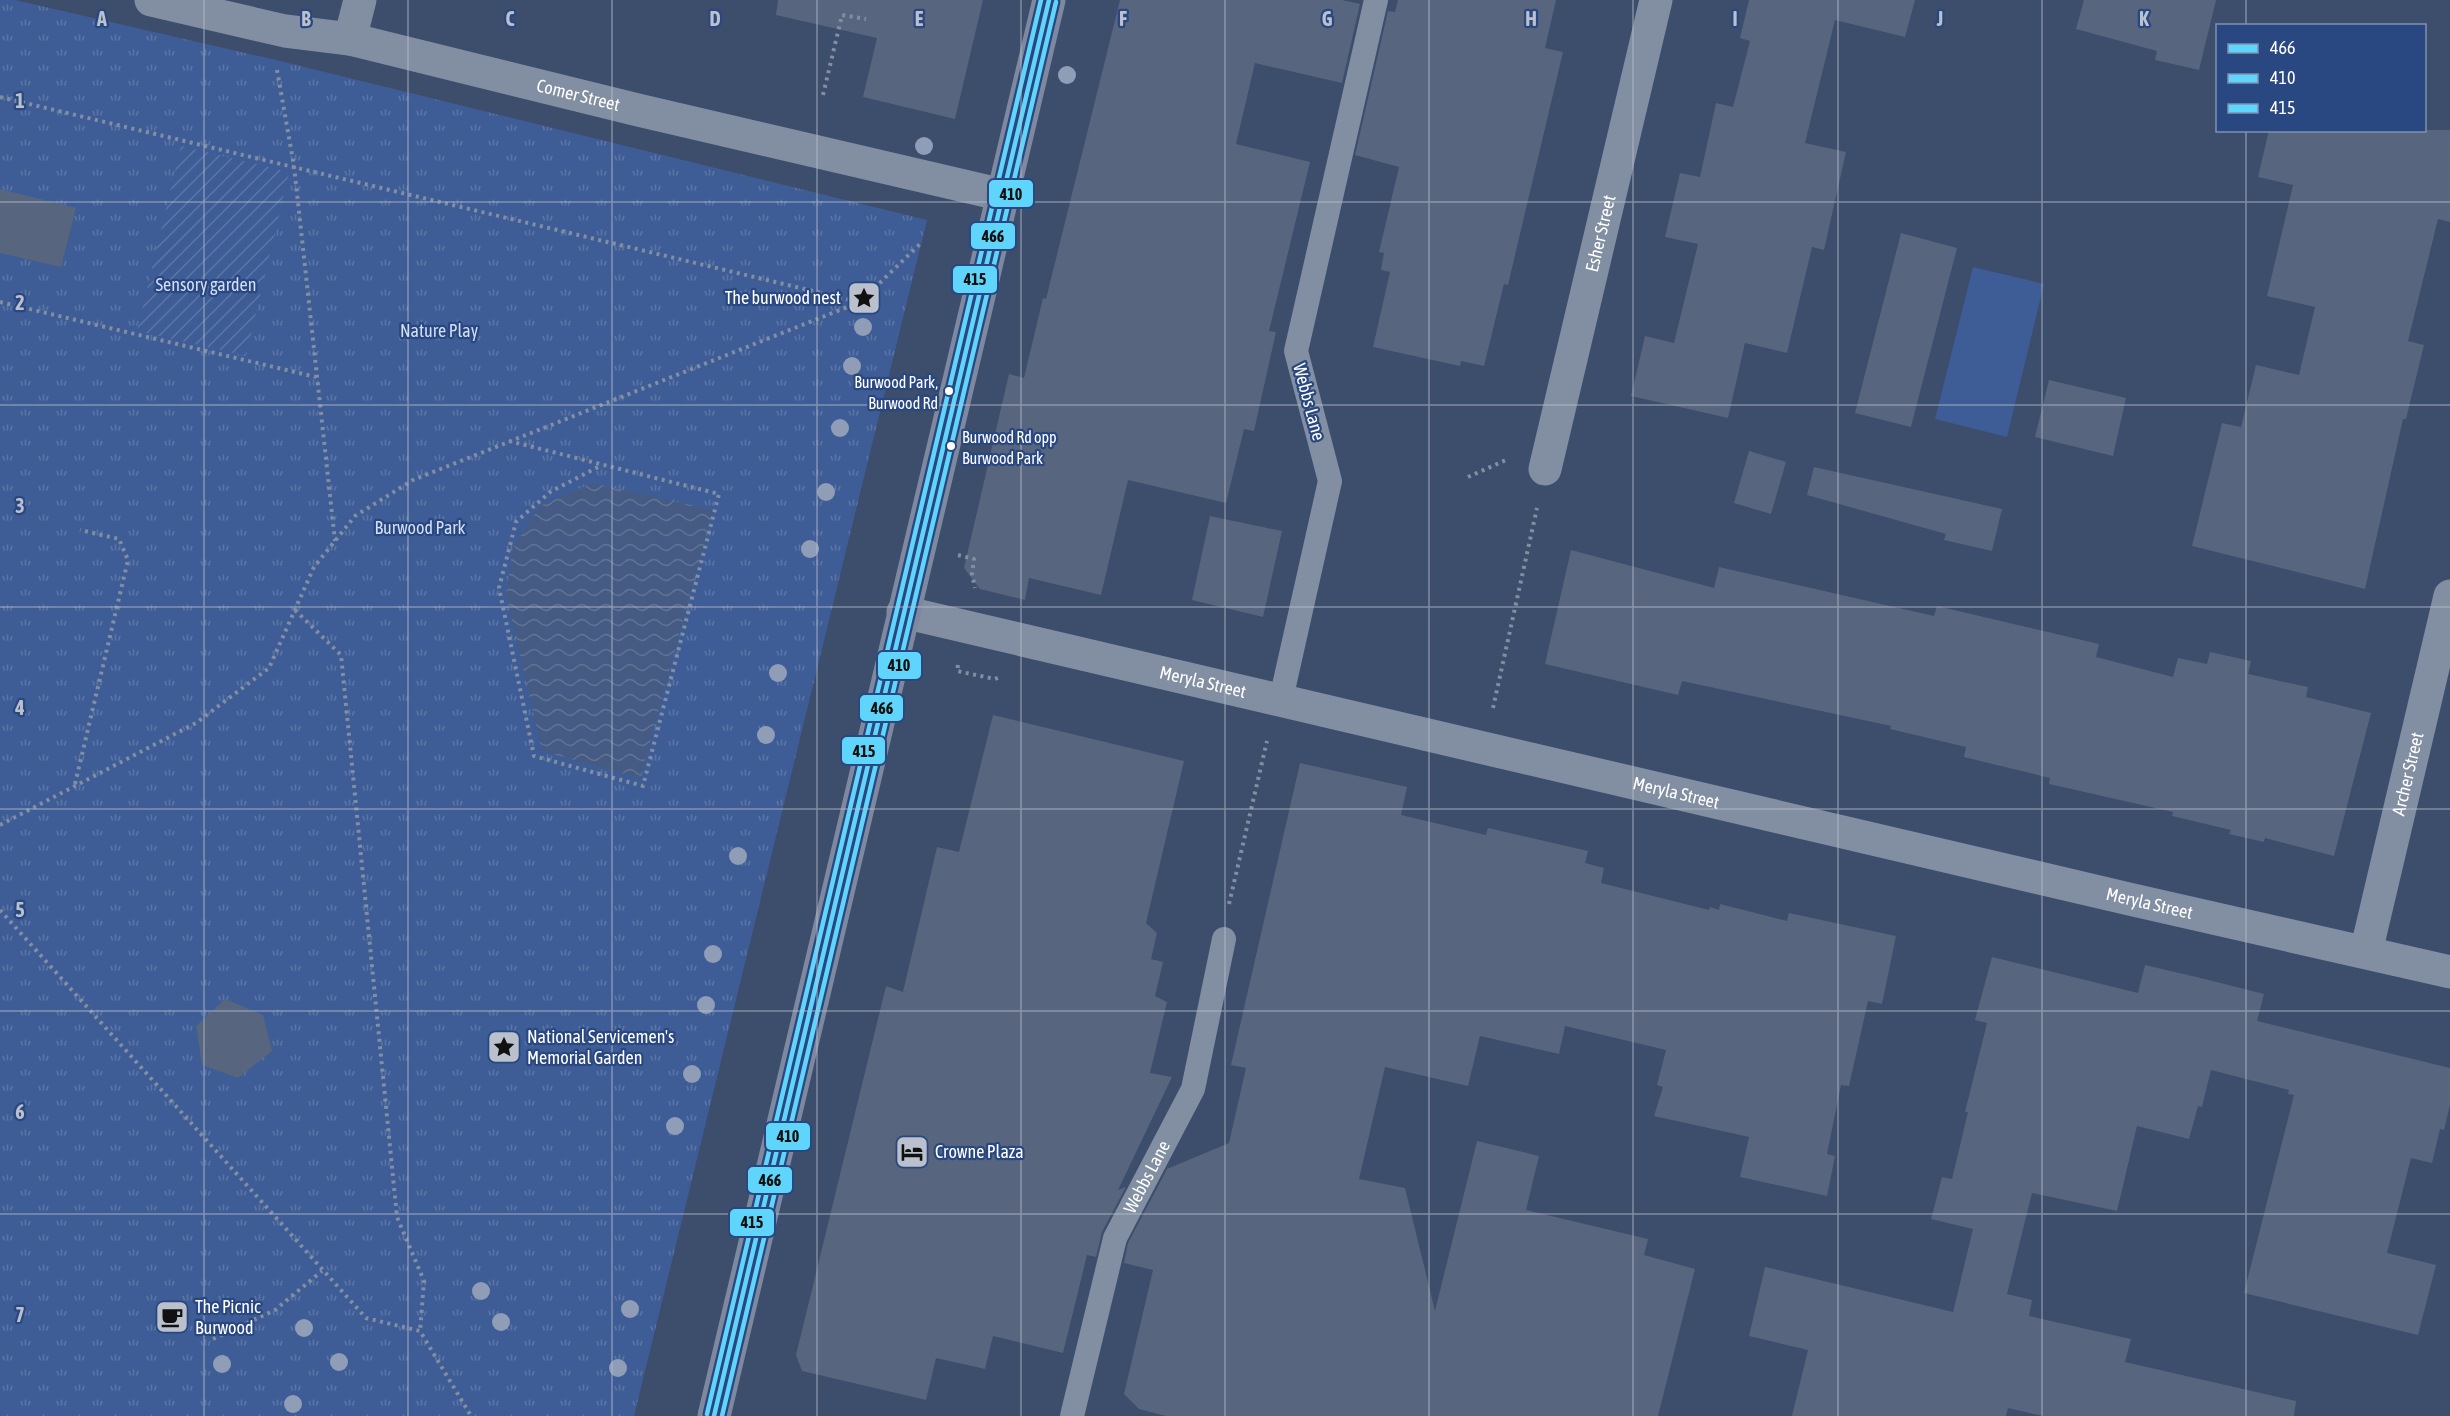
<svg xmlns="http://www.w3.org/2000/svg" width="2450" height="1416" viewBox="0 0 2450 1416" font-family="'Asap Condensed',sans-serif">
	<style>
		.grass { fill: #3e5d96 }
		.park { fill: url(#park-tufts) }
		.garden { fill: url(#garden-furrows) }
		.water { fill: url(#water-waves) }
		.building { fill: #57657e }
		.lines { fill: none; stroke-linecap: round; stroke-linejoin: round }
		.path { stroke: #828ea2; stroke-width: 4; stroke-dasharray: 3 4.5; stroke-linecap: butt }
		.lane { stroke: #828ea2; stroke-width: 24 }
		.street { stroke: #828ea2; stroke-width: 33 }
		.secondary { stroke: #7e899f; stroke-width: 33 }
		.bus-1-casing { stroke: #294780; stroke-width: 9 }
		.bus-2-casing { stroke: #294780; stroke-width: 9 }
		.bus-3-casing { stroke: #294780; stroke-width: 9 }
		.bus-1 { stroke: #60d5fb; stroke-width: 4.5 }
		.bus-2 { stroke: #60d5fb; stroke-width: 4.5 }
		.bus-3 { stroke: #60d5fb; stroke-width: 4.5 }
		.tree { fill: #909db7 }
		.grid { fill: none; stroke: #bbc1cc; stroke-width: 1.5; stroke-opacity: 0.55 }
		.bus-dot { fill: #fff; stroke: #294780; stroke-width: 2 }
		.labels { text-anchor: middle; stroke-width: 4.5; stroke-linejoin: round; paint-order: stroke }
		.bus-label { font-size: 16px; fill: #fff; stroke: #294780; text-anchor: end }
		.street-label { font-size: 18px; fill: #fff; stroke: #294780 }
		.park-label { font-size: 18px; fill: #d3dff4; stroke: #294780 }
		.poi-label { font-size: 18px; fill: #fff; stroke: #294780; text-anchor: start }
		.grid-label { font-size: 20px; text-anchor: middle; font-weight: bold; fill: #bbc1cc; stroke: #294780; stroke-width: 4.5; stroke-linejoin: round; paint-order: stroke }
		.line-badge { stroke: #294780; stroke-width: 2 }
		.pale-badge-label { font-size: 16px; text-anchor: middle; font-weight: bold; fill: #111 }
	</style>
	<defs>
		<pattern id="park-tufts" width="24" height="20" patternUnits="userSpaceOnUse" patternTransform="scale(1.5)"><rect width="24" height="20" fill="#3e5d96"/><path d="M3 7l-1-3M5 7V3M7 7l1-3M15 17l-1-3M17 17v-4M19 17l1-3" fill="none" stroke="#5b75a6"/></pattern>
		<pattern id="garden-furrows" width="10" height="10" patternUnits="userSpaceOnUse" patternTransform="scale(1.5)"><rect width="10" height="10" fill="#3e5d96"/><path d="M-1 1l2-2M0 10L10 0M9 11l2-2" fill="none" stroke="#5b75a6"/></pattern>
		<pattern id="water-waves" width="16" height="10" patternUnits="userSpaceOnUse" patternTransform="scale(1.5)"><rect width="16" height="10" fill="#455b83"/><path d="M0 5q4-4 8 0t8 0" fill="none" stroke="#617496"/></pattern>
	</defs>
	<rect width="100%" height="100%" fill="#3d4d6c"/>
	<path class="grass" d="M1973 267 2044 284 2007 437 1935 419Z"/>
	<path class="park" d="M0 0H15L276 60 927 220 634 1416H0Z"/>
	<path class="garden" d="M181 146 289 172 246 356 137 331Z"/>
	<path class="water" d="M592 483 713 510 640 778 542 751 506 594 513 548 540 506Z"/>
	<path class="building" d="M778 0H983L955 119 863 97 877 38 776 15Z
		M1120 0H1342L1360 4 1342 83 1255 63 1236 144 1310 162 1269 331 1276 332 1254 431 1244 429 1226 503 1128 480 1101 595 1029 578 1025 600 980 589 964 568 1009 374 1024 378 1043 298 1046 299Z
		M1398 0H1556L1545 48 1563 52 1508 285 1504 284 1484 366 1461 361 1460 366 1373 347 1390 272 1381 270 1384 253 1379 252 1399 167 1355 155 1388 11 1395 12Z
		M1749 0H1915L1905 37 1835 20 1805 143 1846 152 1824 250 1812 247 1787 353 1745 343 1728 418 1631 396 1645 336 1674 343 1698 244 1665 237 1680 173 1700 177 1716 103 1733 107 1750 41 1740 38Z
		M2084 0H2216L2199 70 2155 60 2157 51 2076 29Z
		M2269 130H2450V222L2438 219 2408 341 2424 345 2406 419H2403L2365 589 2192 546 2222 423 2241 427 2256 365 2299 375 2315 307 2267 296 2293 185 2258 177Z
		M0 189 76 208 61 267 0 253Z
		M1901 233 1957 248 1911 427 1855 413Z
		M2049 380 2126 398 2113 456 2035 437Z
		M1749 451 1786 462 1771 514 1734 503Z
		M1814 467 2002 509 1992 551 1944 540 1946 534 1807 495Z
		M1210 516 1282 531 1263 617 1192 600Z
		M1571 550 1714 588 1719 567 1934 616 1937 606 2099 644 2096 657 2173 677 2178 658 2207 664 2210 652 2251 661 2248 674 2308 687 2306 697 2371 713 2334 856 2265 838 2264 842 2229 834 2231 830 2172 816 2173 812 2049 784 2050 778 1964 757 1966 747 1890 729 1891 726 1682 681 1678 695 1545 664Z
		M993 715 1184 761 1146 923 1157 933 1151 959 1163 962 1155 996 1167 1002 1150 1073 1172 1077 1118 1190 1126 1187 1102 1232 1096 1257 1087 1255 1063 1353 993 1336 985 1369 936 1358 926 1400 802 1371 796 1355 886 986 903 992 937 847 959 852Z
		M1300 763 1407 787 1401 815 1486 835 1488 828 1588 851 1585 863 1604 868 1601 883 1709 910 1710 907 1719 910 1720 904 1787 921 1789 913 1896 936 1882 1004 1868 1001 1849 1086 1841 1085 1827 1154 1835 1156 1827 1196 1740 1177 1749 1137 1654 1116 1663 1087 1657 1085 1666 1050 1565 1026 1559 1054 1480 1036 1468 1086 1385 1067 1359 1179 1405 1188 1435 1311 1477 1141 1539 1156 1526 1210 1648 1239 1644 1255 1695 1269 1658 1416H1166L1139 1409 1124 1394 1153 1270 1124 1263 1128 1243 1167 1169 1229 1143 1246 1068 1231 1065Z
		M1992 957 2138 993 2145 965 2209 980 2264 994 2257 1021 2450 1068V1105L2444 1130 2440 1129 2432 1163 2411 1158 2387 1253 2436 1265 2418 1335 2244 1293 2294 1095 2288 1094 2289 1090 2211 1070 2202 1107 2198 1106 2189 1139 2137 1126 2117 1211 2032 1193 2007 1294 2032 1300 2029 1316 2131 1339 2125 1362 2296 1401 2294 1416H2043L2008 1408 2006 1416H1792L1808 1350 1749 1336 1765 1267 1953 1312 1973 1229 1931 1219 1942 1177 1952 1179 1968 1112H1965L1987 1023 1975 1020Z
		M225 999 263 1015 272 1051 238 1078 202 1065 196 1026Z"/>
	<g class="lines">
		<path class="path" d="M277 70 294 166 335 541
			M823 95 842 15 866 19
			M0 97 859 302
			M0 302 316 377
			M509 441 719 494 643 786 534 756 499 588 516 522 550 492 602 465
			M1468 477 1506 460
			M958 555 974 559 972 574 975 588
			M295 610 341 655 397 1217 424 1281 420 1331
			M958 665 957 671 995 679 1000 677
			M1493 708 1537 508
			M75 784 128 560 119 539 80 530
			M0 825 196 723 269 668 314 567 355 516 413 480 860 302 921 243
			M1229 904 1267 741
			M0 910 366 1318 420 1331 471 1416
			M213 1339 275 1310 322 1271"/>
		<g class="lane">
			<path d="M1281 699 1330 481 1296 351 1376 0"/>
			<path id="s1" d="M1072 1416 1115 1238 1193 1089 1224 939"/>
		</g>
		<g class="street">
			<path id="s2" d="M151 0 285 31 350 39 638 110 1003 195"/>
			<path d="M350 39 360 0"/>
			<path id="s3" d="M1545 469 1656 0"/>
			<path id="s4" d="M903 612 2129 899 2450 972"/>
			<path id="s5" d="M2366 952 2450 596"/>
		</g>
		<path class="secondary" d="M714 1416 1049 0"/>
		<defs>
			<path id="bus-1" d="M714 1416 1049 0"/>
			<path id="bus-2" d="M722 1416 1056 2"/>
			<path id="bus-3" d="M707 1414 1041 0"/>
		</defs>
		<use href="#bus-1" class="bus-1-casing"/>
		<use href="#bus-2" class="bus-2-casing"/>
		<use href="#bus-3" class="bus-3-casing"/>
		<use href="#bus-1" class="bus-1"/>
		<use href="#bus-2" class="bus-2"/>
		<use href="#bus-3" class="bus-3"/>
	</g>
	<g class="tree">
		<circle cx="1067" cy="75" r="9"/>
		<circle cx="924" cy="146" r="9"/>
		<circle cx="863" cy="327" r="9"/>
		<circle cx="852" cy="366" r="9"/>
		<circle cx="840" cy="428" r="9"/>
		<circle cx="826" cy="492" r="9"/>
		<circle cx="810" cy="549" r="9"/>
		<circle cx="778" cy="673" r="9"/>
		<circle cx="766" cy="735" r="9"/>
		<circle cx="738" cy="856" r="9"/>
		<circle cx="713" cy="954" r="9"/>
		<circle cx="706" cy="1005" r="9"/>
		<circle cx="692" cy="1074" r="9"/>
		<circle cx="675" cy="1126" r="9"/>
		<circle cx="481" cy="1291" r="9"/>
		<circle cx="630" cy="1309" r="9"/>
		<circle cx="501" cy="1322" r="9"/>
		<circle cx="304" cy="1328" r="9"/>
		<circle cx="339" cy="1362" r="9"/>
		<circle cx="222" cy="1364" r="9"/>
		<circle cx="618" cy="1368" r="9"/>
		<circle cx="293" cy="1404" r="9"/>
	</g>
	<path class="grid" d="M204 0V1416M408 0V1416M612 0V1416M817 0V1416M1021 0V1416M1225 0V1416M1429 0V1416M1633 0V1416M1838 0V1416M2042 0V1416M2246 0V26M2246 130V1416M0 202H2450M0 405H2450M0 607H2450M0 809H2450M0 1011H2450M0 1214H2450"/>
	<defs>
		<symbol id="sight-square" viewBox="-11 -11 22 22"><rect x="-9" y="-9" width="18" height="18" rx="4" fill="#bbc1cc" stroke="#294780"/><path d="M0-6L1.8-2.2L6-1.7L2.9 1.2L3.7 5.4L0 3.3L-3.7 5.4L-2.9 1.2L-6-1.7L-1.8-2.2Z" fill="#111"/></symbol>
		<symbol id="hotel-square" viewBox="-11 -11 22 22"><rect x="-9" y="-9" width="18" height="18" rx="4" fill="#bbc1cc" stroke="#294780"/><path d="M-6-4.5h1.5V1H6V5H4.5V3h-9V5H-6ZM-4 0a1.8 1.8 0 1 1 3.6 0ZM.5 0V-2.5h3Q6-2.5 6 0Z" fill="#111"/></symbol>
		<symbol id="cafe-square" viewBox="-11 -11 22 22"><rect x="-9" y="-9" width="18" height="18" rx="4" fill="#bbc1cc" stroke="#294780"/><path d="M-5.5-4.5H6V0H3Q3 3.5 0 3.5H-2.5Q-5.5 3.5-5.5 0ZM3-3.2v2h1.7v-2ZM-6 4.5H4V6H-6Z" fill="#111"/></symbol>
	</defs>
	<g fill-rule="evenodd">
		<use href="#sight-square" x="845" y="279" width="38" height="38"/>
		<use href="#sight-square" x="485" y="1028" width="38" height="38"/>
		<use href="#hotel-square" x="893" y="1133" width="38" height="38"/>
		<use href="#cafe-square" x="153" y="1298" width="38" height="38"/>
	</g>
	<g class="bus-dot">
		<circle cx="949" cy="391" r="5"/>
		<circle cx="951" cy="446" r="5"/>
	</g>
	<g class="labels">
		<g class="bus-label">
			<text x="938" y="388">Burwood Park,<tspan x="938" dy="21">Burwood Rd</tspan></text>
			<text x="962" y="443" text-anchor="start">Burwood Rd opp<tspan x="962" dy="21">Burwood Park</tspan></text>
		</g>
		<g class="street-label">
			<text dy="6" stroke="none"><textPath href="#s2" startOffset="438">Comer Street</textPath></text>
			<text dy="6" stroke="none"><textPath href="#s3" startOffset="242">Esher Street</textPath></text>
			<text transform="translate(1309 402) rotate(75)" y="6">Webbs Lane</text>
			<text dy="6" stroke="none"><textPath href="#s4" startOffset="308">Meryla Street</textPath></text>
			<text dy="6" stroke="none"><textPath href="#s5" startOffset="183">Archer Street</textPath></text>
			<text dy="6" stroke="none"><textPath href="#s4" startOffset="794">Meryla Street</textPath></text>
			<text dy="6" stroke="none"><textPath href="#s4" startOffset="1280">Meryla Street</textPath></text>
			<text dy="6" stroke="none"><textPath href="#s1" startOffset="252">Webbs Lane</textPath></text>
		</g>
		<g class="park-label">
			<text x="206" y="291">Sensory garden</text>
			<text x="439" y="337">Nature Play</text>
			<text x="420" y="534">Burwood Park</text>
		</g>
		<g class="poi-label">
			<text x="841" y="304" text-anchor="end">The burwood nest</text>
			<text x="527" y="1043">National Servicemen's<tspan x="527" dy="21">Memorial Garden</tspan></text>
			<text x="935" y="1158">Crowne Plaza</text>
			<text x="195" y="1313">The Picnic<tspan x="195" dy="21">Burwood</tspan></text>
		</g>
	</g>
	<g class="grid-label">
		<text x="102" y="26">A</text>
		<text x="306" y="26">B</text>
		<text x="510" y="26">C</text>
		<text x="715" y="26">D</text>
		<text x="919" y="26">E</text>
		<text x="1123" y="26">F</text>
		<text x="1327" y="26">G</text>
		<text x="1531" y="26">H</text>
		<text x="1735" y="26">I</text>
		<text x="1940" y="26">J</text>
		<text x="2144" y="26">K</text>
		<text x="20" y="108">1</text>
		<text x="20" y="310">2</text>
		<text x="20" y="513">3</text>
		<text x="20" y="715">4</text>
		<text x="20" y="917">5</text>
		<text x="20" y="1119">6</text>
		<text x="20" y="1322">7</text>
	</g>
	<g class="line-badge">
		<rect x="988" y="179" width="46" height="29" rx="6" fill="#60d5fb"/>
		<rect x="970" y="222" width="46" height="28" rx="6" fill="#60d5fb"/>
		<rect x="952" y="265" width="46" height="29" rx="6" fill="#60d5fb"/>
		<rect x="877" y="651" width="45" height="29" rx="6" fill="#60d5fb"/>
		<rect x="859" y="694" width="45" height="28" rx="6" fill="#60d5fb"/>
		<rect x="841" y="736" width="45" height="29" rx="6" fill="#60d5fb"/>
		<rect x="765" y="1122" width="46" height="29" rx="6" fill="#60d5fb"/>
		<rect x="747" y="1166" width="46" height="28" rx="6" fill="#60d5fb"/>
		<rect x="729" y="1208" width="46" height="29" rx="6" fill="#60d5fb"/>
	</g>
	<g class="pale-badge-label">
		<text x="1011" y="200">410</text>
		<text x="993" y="242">466</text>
		<text x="975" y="285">415</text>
		<text x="899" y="671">410</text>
		<text x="882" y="714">466</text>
		<text x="864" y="757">415</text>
		<text x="788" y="1142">410</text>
		<text x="770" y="1186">466</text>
		<text x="752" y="1228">415</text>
	</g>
	<rect x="2216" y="24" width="210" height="108" fill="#294780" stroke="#7f91b3" stroke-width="1.5"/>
	<rect x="2228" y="44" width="30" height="9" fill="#60d5fb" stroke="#7f91b3" stroke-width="1.5"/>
	<text x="2270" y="54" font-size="18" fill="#ffffff">466</text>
	<rect x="2228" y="74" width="30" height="9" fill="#60d5fb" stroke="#7f91b3" stroke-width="1.5"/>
	<text x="2270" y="84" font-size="18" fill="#ffffff">410</text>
	<rect x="2228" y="104" width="30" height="9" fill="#60d5fb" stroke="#7f91b3" stroke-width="1.5"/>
	<text x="2270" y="114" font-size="18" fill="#ffffff">415</text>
</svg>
